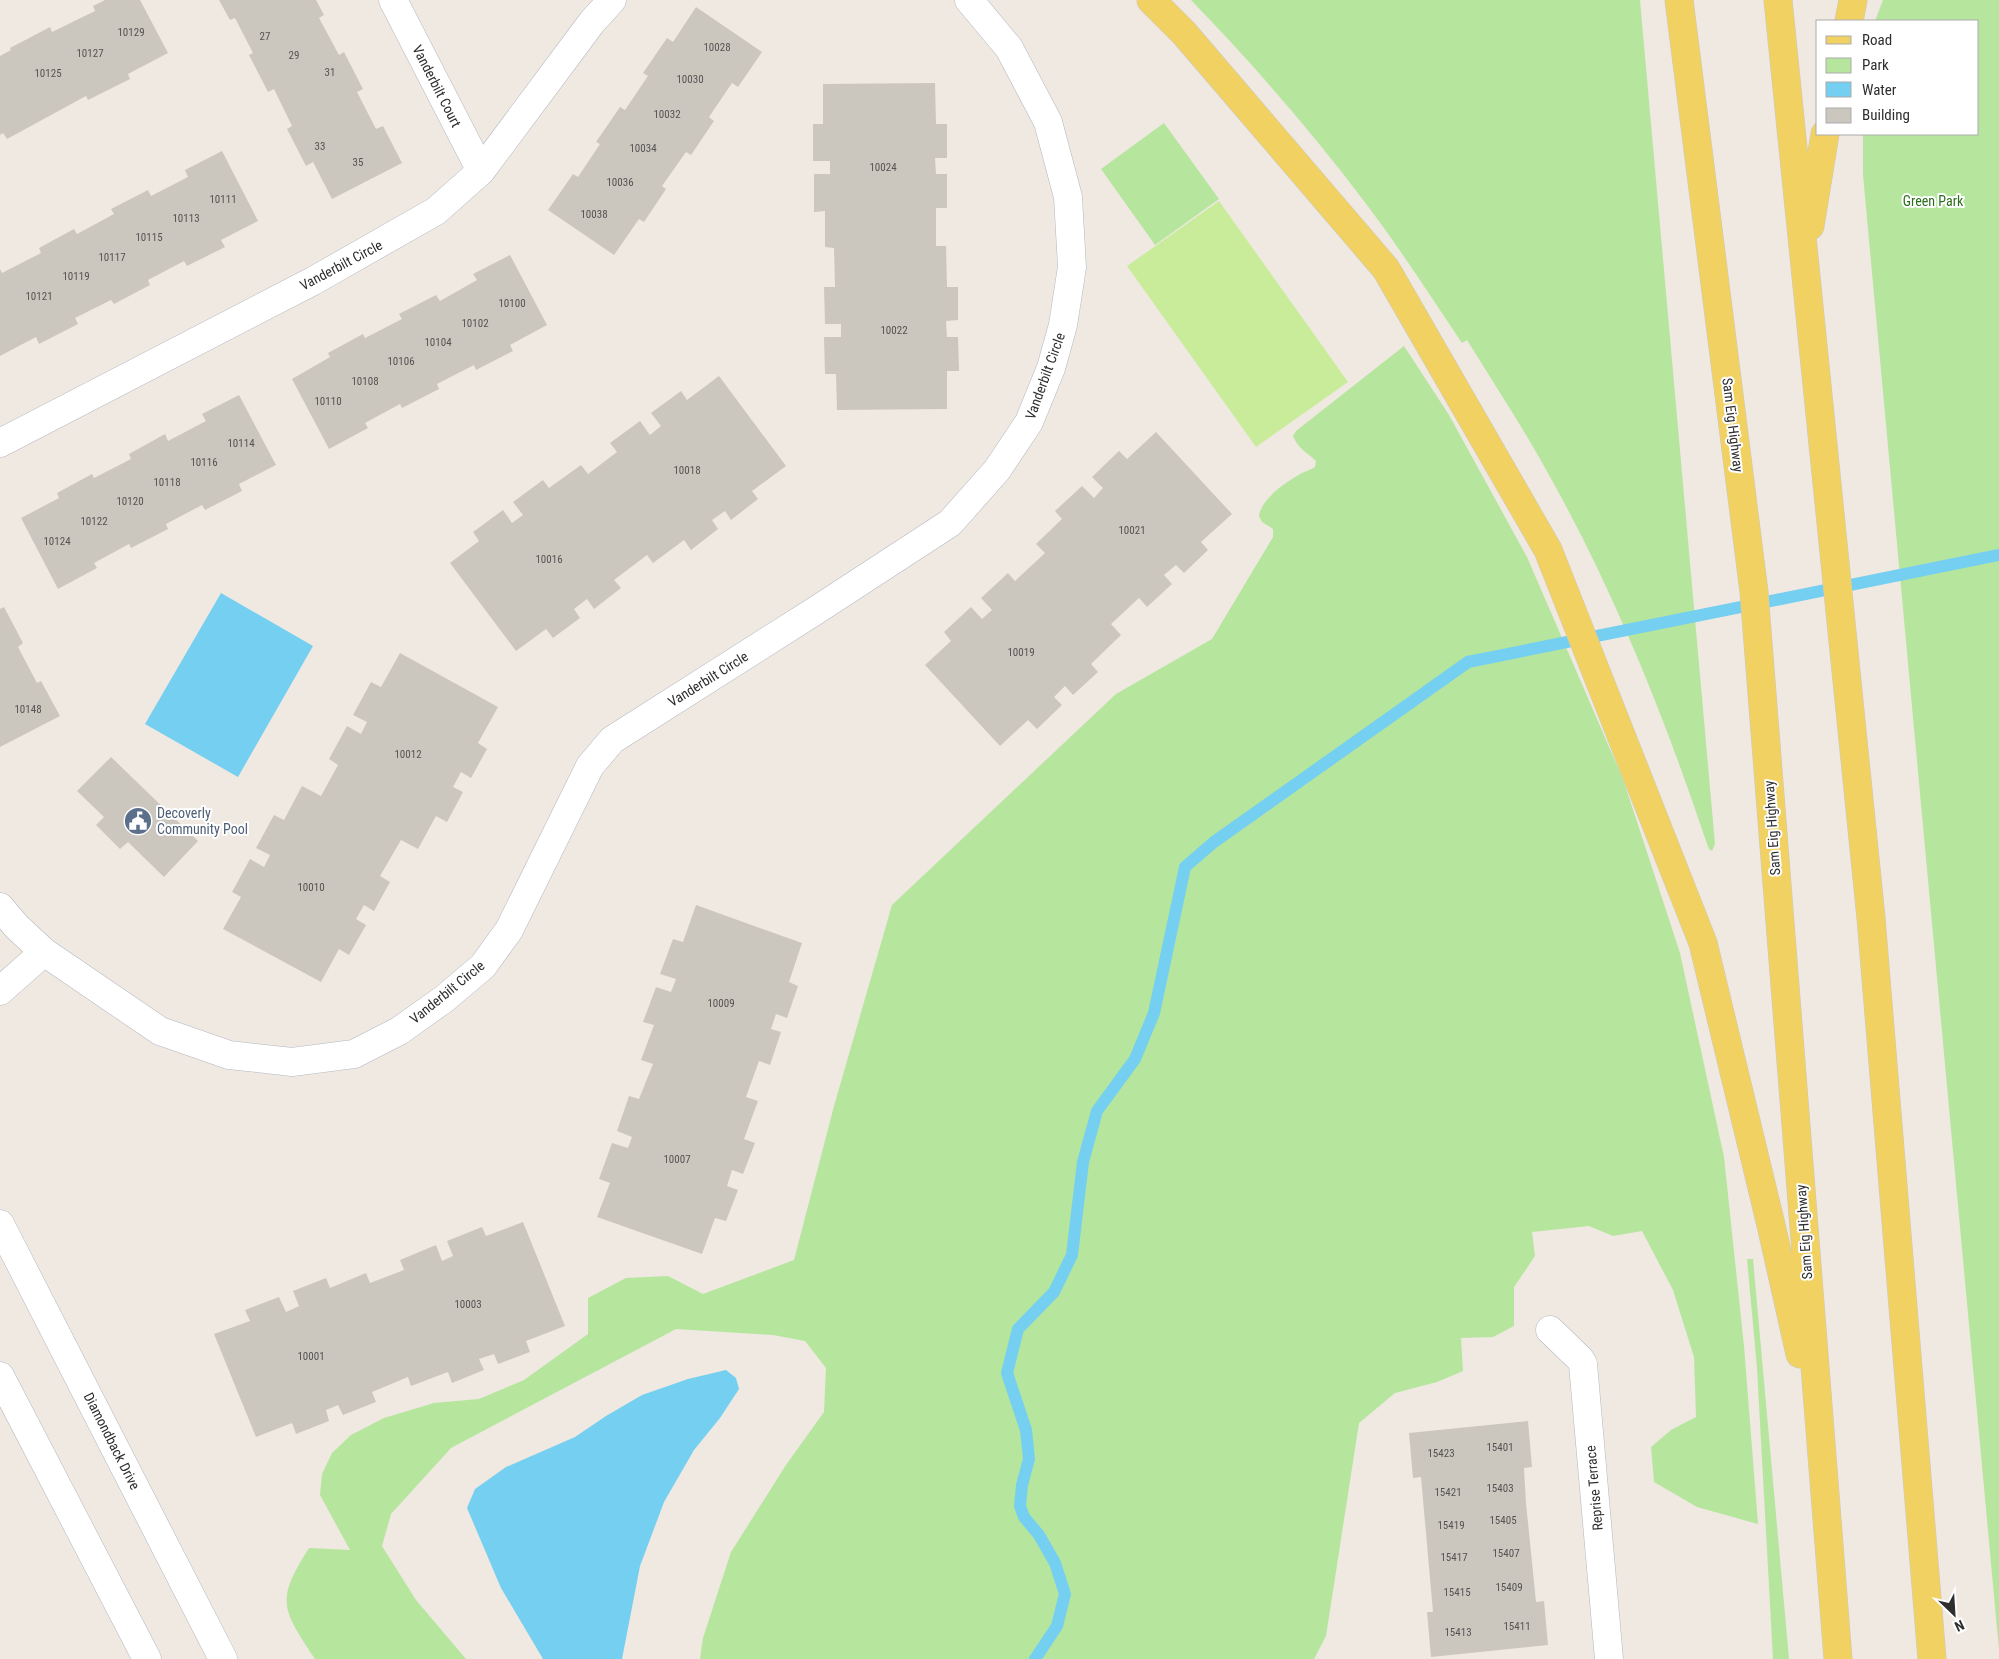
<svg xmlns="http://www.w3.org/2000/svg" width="1999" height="1659" viewBox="0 0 1999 1659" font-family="'Roboto Condensed',sans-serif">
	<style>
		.green { fill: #b6e59e }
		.pitch { fill: #c9ec9a }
		.water { fill: #75cff0 }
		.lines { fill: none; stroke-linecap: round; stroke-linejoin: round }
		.stream { stroke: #75cff0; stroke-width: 12 }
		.building { fill: #cbc7bf }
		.minor-casing { stroke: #b4b7c1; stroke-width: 29 }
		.major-casing { stroke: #c9c9c9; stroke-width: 29 }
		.minor { stroke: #fff; stroke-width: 28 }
		.major { stroke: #f2d163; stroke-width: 28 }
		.labels { text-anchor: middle; stroke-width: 4; stroke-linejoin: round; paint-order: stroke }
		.number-label { font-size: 11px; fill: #555452 }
		.street-label { font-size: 14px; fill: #2e2e2e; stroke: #fff }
		.park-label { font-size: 14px; fill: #2c6e1b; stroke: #fff }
		.service-label { font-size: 14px; fill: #4e5e75; stroke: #fff; text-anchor: start }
	</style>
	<rect width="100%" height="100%" fill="#efe9e1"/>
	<path class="green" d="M1191 0H1640L1715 844 1712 851 1709 849 1705 838C1662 710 1611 584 1544 466 1520 423 1493 382 1467 340L1462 343C1431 297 1401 250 1367 205 1313 133 1254 65 1191 0Z
		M1883 0H1999V1650L1863 175V134H1978V21H1875Z
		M1164 123 1219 199 1155 245 1101 169Z
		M1404 346 1449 415 1527 557 1623 779 1680 953 1724 1157 1744 1346 1758 1524 1697 1507 1654 1482 1651 1447 1671 1430 1696 1417 1694 1357 1673 1290 1642 1231 1613 1236 1589 1226 1532 1232 1535 1256 1514 1287V1326L1493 1337 1461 1338 1463 1371 1437 1382 1395 1393 1359 1423 1326 1636 1314 1659H700L703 1638 731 1552 786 1465 824 1412 826 1368 805 1341 773 1335 676 1329 451 1448 391 1514 382 1546 416 1600 466 1659H315C282 1608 275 1602 309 1548L350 1550 320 1495 322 1474 332 1453 351 1435 384 1418 434 1403 479 1399 524 1380 588 1334V1298L626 1278 668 1276 703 1294 794 1260 834 1106 892 905 1116 694 1212 639 1273 537V529L1262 522 1259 516C1261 500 1283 484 1297 476 1302 472 1309 471 1315 467L1316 461C1308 453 1298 449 1293 436L1296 431Z
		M1747 1259H1753L1789 1659H1773L1757 1368Z"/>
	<path class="pitch" d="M1219 201 1348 382 1256 447 1127 266Z"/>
	<path class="water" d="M221 593 313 646 238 777 145 724Z
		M726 1370 736 1378 739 1389 720 1418 694 1450 664 1502 640 1566 622 1659H543L501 1588 467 1508 475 1489 506 1467 575 1437 606 1416 642 1395 688 1379Z"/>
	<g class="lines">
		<path class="stream" d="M1035 1659 1057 1626 1065 1594 1055 1563 1039 1535 1024 1517 1020 1506 1022 1485 1029 1459 1026 1430 1007 1373 1018 1329 1054 1292 1072 1255 1083 1162 1097 1111 1135 1059 1154 1013 1185 867 1214 842 1468 662 1999 555"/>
	</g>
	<path class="building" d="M105 0H140L168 53 128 74 130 79 88 100 86 96 7 139 3 133 0 135V56L11 50 10 48 50 27 52 32 95 11 93 6Z
		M219 0H316L324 15 319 18 339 55 344 52 363 89 357 92 376 129 383 126 402 163 332 199 313 162 306 166 287 129 292 126 274 89 268 92 249 55 253 53 235 18 230 20Z
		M696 7 762 52 738 87 732 83 709 117 714 121 691 155 686 152 662 186 666 189 644 222 639 219 614 255 548 210 573 174 578 177 600 144 596 142 620 107 625 110 648 76 643 73 667 38 673 42Z
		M935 83 936 124H947V158H935L936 174H947V208H936V246H946L947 287H958V320L946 321 947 337H958L959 371H947V409L837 410 836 374H825L824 337H841V324H825L824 287H835L834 248 825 247V211L814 212V174H830V161H813V124H823V84Z
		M222 151 258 221 221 240 225 247 187 266 184 261 148 280 150 285 114 304 111 300 75 318 78 324 39 344 36 337 0 356V269L2 273 41 253 39 248 74 229 77 234 114 214 111 209 148 190 151 196 188 177 185 170Z
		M510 255 547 325 510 345 513 351 476 370 474 365 437 384 439 389 402 408 400 404 365 423 368 428 329 449 292 379 330 357 328 353 363 334 365 338 402 319 399 314 436 295 440 301 477 280 473 274Z
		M719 376 786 466 752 491 758 499 731 520 725 511 712 520 718 529 691 550 684 540 653 563 647 555 614 580 621 588 594 609 587 599 574 609 580 618 553 638 546 629 516 651 450 563 479 541 473 532 503 510 512 523 523 515 513 502 543 480 549 488 581 465 588 474 617 452 610 443 640 421 650 435 661 426 651 413 681 391 687 400Z
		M239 395 276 465 239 484 242 491 205 510 202 505 166 524 168 529 131 548 129 544 94 563 97 568 58 589 21 518 59 498 57 493 92 474 94 478 131 459 129 454 165 434 168 441 206 421 202 414Z
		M1156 432 1232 514 1201 542 1208 550 1184 573 1176 565 1164 575 1172 584 1147 607 1139 598 1111 624 1121 635 1091 664 1098 672 1073 695 1065 686 1054 697 1062 705 1037 729 1028 720 1000 746 925 665 951 641 944 632 971 607 982 619 992 610 981 598 1008 573 1015 581 1045 553 1036 544 1062 519 1055 511 1082 486 1094 498 1103 488 1092 477 1119 451 1127 459Z
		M4 607 23 643 18 647 37 683 41 681 60 716 0 747V609Z
		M400 653 498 707 478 743 487 749 471 778 461 772 453 787 463 792 447 822 436 816 418 849 401 840 380 876 390 882 374 911 364 905 356 919 366 925 349 955 339 949 321 982 223 929 241 897 232 892 250 859 264 867 270 855 256 848 274 815 284 820 302 786 321 796 338 765 329 759 347 726 361 734 367 722 353 715 371 682 381 687Z
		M111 757 198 841 164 877 128 842 120 849 96 825 104 817 77 791Z
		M696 905 802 943 789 982 798 986 787 1018 776 1014 771 1029 781 1032 770 1065 759 1061 746 1097 758 1101 744 1139 755 1143 743 1174 732 1170 727 1186 738 1190 726 1221 715 1218 702 1254 597 1217 610 1183 599 1179 612 1143 628 1148 632 1137 617 1131 629 1096 639 1099 653 1064 641 1060 654 1025 643 1022 656 987 671 992 676 979 660 974 673 939 683 942Z
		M523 1222 565 1326 526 1341 530 1352 498 1364 494 1354 479 1359 484 1370 452 1383 448 1372 411 1386 408 1377 372 1392 376 1402 343 1415 338 1405 326 1410 329 1421 296 1434 292 1423 256 1437 214 1334 250 1321 245 1310 279 1297 286 1312 299 1306 293 1291 326 1278 330 1288 366 1273 370 1283 404 1270 400 1260 436 1245 442 1261 453 1256 447 1241 482 1227 486 1236Z
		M1528 1421 1532 1467 1524 1468 1526 1503 1536 1602 1544 1601 1548 1645 1431 1657 1427 1612H1433L1421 1477 1413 1478 1409 1433Z"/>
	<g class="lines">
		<defs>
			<path id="minor" d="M393 0 481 171
				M0 443 313 281 436 211 481 171 592 22 612 0
				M0 907 17 927 44 952 160 1031 229 1055 292 1062 354 1054 399 1031 444 999 483 966 509 930 590 766 612 740 815 611 950 523 997 470 1029 422 1051 368 1063 325 1072 267 1068 197 1048 122 1009 48 969 0
				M0 991 44 952
				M0 1224 223 1659
				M1550 1330 1580 1359 1583 1364 1609 1659
				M0 1376 147 1659"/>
			<path id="major" d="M1151 0 1184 33 1386 269 1548 550 1703 943 1771 1225 1800 1354
				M1679 0 1754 592 1838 1659
				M1778 0 1871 918 1932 1659
				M1849 21 1853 0
				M1810 226 1825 134"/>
		</defs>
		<use href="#minor" class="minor-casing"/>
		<use href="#major" class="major-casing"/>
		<use href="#minor" class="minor"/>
		<use href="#major" class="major"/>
	</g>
	<defs>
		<symbol id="civic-disc" viewBox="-11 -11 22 22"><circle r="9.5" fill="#5c6f8a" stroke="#fff"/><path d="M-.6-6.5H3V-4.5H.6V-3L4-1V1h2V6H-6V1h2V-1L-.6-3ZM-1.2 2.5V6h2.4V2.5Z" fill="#fff"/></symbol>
	</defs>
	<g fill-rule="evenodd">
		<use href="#civic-disc" x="122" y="805" width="32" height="32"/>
	</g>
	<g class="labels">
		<g class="number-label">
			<text x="131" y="36">10129</text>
			<text x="265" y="40">27</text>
			<text x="717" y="51">10028</text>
			<text x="90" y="57">10127</text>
			<text x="294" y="59">29</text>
			<text x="330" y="76">31</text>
			<text x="48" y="77">10125</text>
			<text x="690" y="83">10030</text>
			<text x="667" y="118">10032</text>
			<text x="320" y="150">33</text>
			<text x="643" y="152">10034</text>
			<text x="358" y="166">35</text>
			<text x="883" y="171">10024</text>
			<text x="620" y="186">10036</text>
			<text x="223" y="203">10111</text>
			<text x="594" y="218">10038</text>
			<text x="186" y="222">10113</text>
			<text x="149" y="241">10115</text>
			<text x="112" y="261">10117</text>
			<text x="76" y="280">10119</text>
			<text x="39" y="300">10121</text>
			<text x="512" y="307">10100</text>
			<text x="475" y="327">10102</text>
			<text x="894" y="334">10022</text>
			<text x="438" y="346">10104</text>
			<text x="401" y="365">10106</text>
			<text x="365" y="385">10108</text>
			<text x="328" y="405">10110</text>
			<text x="241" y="447">10114</text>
			<text x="204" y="466">10116</text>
			<text x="687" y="474">10018</text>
			<text x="167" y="486">10118</text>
			<text x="130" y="505">10120</text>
			<text x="94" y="525">10122</text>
			<text x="1132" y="534">10021</text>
			<text x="57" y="545">10124</text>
			<text x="549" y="563">10016</text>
			<text x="1021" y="656">10019</text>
			<text x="28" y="713">10148</text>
			<text x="408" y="758">10012</text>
			<text x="311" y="891">10010</text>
			<text x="721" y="1007">10009</text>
			<text x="677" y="1163">10007</text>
			<text x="468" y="1308">10003</text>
			<text x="311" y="1360">10001</text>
			<text x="1500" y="1451">15401</text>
			<text x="1441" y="1457">15423</text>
			<text x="1500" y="1492">15403</text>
			<text x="1448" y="1496">15421</text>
			<text x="1503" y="1524">15405</text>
			<text x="1451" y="1529">15419</text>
			<text x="1506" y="1557">15407</text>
			<text x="1454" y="1561">15417</text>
			<text x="1509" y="1591">15409</text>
			<text x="1457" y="1596">15415</text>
			<text x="1517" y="1630">15411</text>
			<text x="1458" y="1636">15413</text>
		</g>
		<g class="street-label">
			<text transform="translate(437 86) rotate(63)" y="5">Vanderbilt Court</text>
			<text transform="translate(341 265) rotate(-28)" y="5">Vanderbilt Circle</text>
			<text transform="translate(1045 376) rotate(-70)" y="5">Vanderbilt Circle</text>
			<text transform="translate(1733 425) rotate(83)" y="5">Sam Eig Highway</text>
			<text transform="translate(708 679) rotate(-32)" y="5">Vanderbilt Circle</text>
			<text transform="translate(1772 828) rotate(-94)" y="5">Sam Eig Highway</text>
			<text transform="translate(447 992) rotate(-39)" y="5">Vanderbilt Circle</text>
			<text transform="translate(1804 1232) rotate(-94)" y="5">Sam Eig Highway</text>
			<text transform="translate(112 1441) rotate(63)" y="5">Diamondback Drive</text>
			<text transform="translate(1594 1488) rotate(-95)" y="5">Reprise Terrace</text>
		</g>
		<g class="park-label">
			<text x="1933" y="206">Green Park</text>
		</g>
		<g class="service-label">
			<text x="157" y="818">Decoverly<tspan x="157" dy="16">Community Pool</tspan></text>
		</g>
	</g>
	<rect x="1816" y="20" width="162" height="115" fill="#ffffff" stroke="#ababab"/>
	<rect x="1826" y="36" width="25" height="8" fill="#f2d163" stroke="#ababab"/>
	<text x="1862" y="45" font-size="15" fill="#2e2e2e">Road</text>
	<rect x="1826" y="58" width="25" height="15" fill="#b6e59e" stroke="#ababab"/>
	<text x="1862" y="70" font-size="15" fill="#2e2e2e">Park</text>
	<rect x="1826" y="82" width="25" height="15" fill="#75cff0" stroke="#ababab"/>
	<text x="1862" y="95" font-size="15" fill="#2e2e2e">Water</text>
	<rect x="1826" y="108" width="25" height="15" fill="#cbc7bf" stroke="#ababab"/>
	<text x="1862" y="120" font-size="15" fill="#2e2e2e">Building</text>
	<g transform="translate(1954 1614) rotate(155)" stroke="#ffffff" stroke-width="4" paint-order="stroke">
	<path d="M0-4L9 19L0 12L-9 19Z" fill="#2e2e2e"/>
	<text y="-8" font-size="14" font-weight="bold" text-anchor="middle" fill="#2e2e2e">N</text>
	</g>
</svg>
